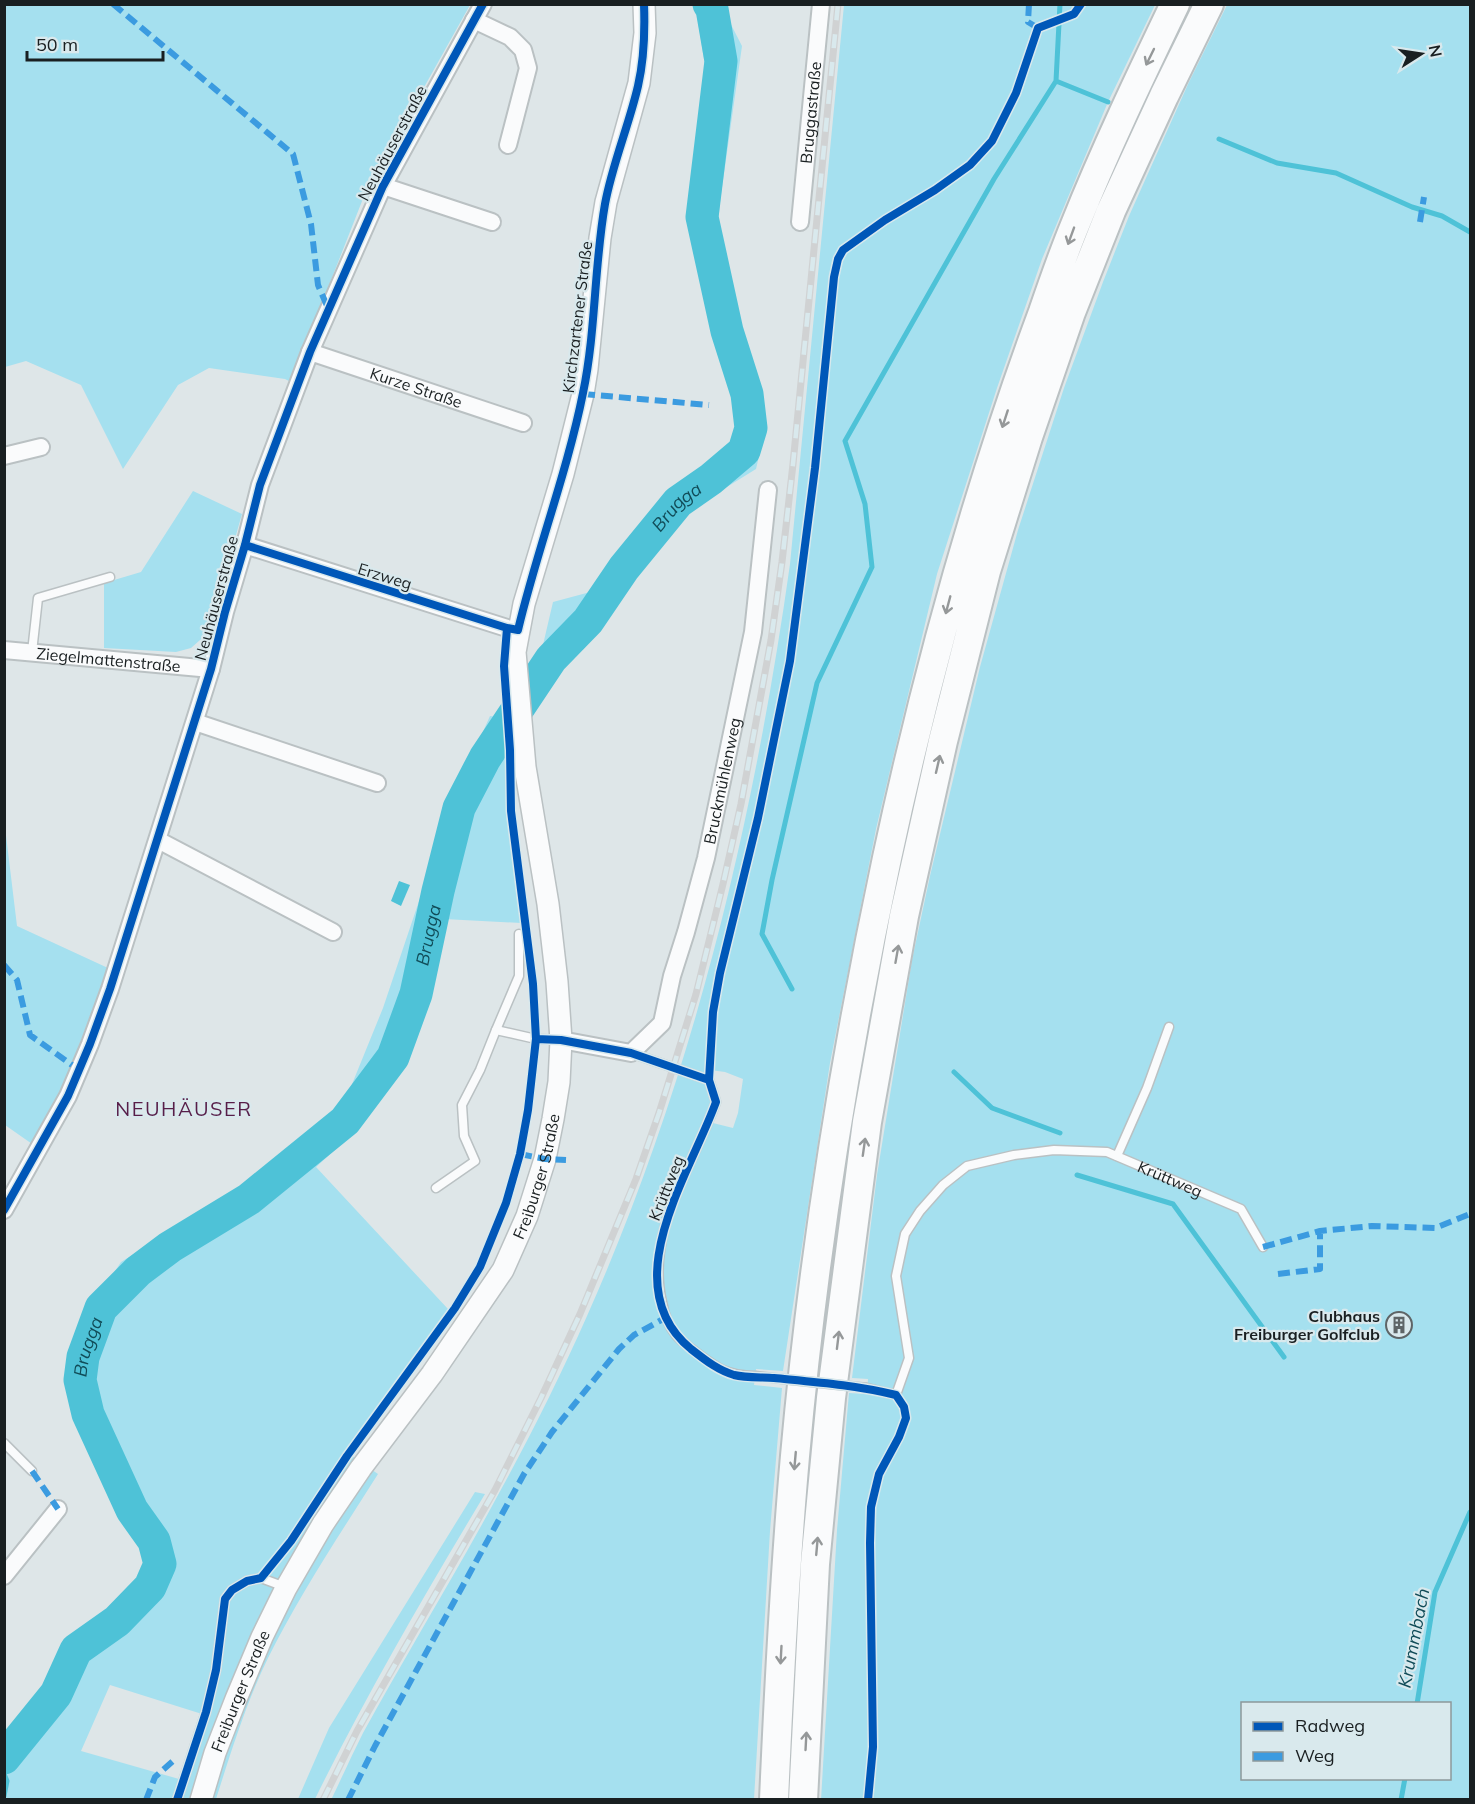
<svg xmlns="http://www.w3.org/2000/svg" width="1475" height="1804" viewBox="0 0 1475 1804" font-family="Mulish,sans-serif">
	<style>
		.green { fill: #a5e0ef; fill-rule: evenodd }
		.water { fill: #4ec2d7 }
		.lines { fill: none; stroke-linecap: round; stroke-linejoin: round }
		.stream { stroke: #4ec2d7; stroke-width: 5 }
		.river { stroke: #4ec2d7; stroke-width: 33 }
		.service-casing { stroke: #bac1c3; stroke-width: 11 }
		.minor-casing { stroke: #bac1c3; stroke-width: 20 }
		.tertiary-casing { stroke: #bac1c3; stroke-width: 24 }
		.trunk-casing { stroke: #bac1c3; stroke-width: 32 }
		.service { stroke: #fafbfc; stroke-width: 8 }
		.minor { stroke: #fafbfc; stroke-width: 16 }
		.tertiary { stroke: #fafbfc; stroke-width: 21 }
		.trunk { stroke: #fafbfc; stroke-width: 28 }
		.rail-casing { stroke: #d0d2d3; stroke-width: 7 }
		.rail { stroke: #d9e9ed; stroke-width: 4.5; stroke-dasharray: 14; stroke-linecap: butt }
		.service-bridge-casing { stroke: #bac1c3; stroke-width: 11; stroke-linecap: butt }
		.service-bridge { stroke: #fafbfc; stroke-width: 8 }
		.quiet { stroke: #3b9be0; stroke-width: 6; stroke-dasharray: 12 6; stroke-linecap: butt }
		.cycleway-casing { stroke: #d9e9ed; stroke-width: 11 }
		.cycleway { stroke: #0057b8; stroke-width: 8 }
		.oneway { stroke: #959899 }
		.labels { text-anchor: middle; stroke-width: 4.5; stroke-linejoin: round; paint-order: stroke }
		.street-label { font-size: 16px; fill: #191f21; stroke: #d9e9ed }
		.poi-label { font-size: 16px; font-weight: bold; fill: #191f21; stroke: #d9e9ed; text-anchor: end }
		.water-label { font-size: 18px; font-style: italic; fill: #114c58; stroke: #d9e9ed }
		.quarter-label { font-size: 20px; letter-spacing: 1.5px; fill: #571e49; stroke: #d9e9ed }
	</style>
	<rect width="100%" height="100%" fill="#dee6e8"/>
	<path class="green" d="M5 5H470L366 191 291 382 285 379 209 368 178 385 123 469 81 385 26 361 5 367Z
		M694 5H721L742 46 720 202 717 234 763 403 764 435 756 469 659 529 611 605 548 683 542 696 539 662 553 602 594 591 647 518 739 444 751 413 706 262 695 188 709 91 696 9Z
		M844 5H1155L1108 102 1042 259 997 388 937 574 876 829 830 1063 783 1371 756 1369 754 1385 782 1388 770 1531 754 1799 331 1800C342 1777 352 1755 363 1733 407 1653 455 1575 498 1495 530 1437 560 1377 587 1316 693 1078 754 821 790 564ZM710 1070 725 1072 743 1079 738 1113 733 1128 709 1122 716 1102 709 1080Z
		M1227 5H1470V1799L821 1800 837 1530 849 1393 867 1394 868 1379 852 1378 877 1175 912 960 930 876 980 667 1018 530 1064 388 1103 282 1129 216 1189 82ZM1242 1704H1450V1778H1242Z
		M193 491 242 514 208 633 191 648 176 652 104 648V583L141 572Z
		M490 716 504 718 507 750 508 808 521 923 444 919 433 979 418 1027 399 1062 368 1112 337 1148 316 1167 448 1309 346 1452 378 1474C340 1534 300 1594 268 1658 246 1703 231 1752 216 1799L5 1800V1738L39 1695 76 1636 150 1576V1546L129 1513 83 1423 71 1367 88 1312 121 1262 257 1177 313 1129 332 1115 348 1094 383 1008 455 794ZM110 1685 202 1714 179 1779 81 1751Z
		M5 827 17 926 108 968 63 1089 35 1146 5 1125Z
		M475 1492 485 1494C425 1594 366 1695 315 1799H298L329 1728Z"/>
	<path class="water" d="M399 881 410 885 401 906 391 901Z"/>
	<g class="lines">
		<path class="stream" d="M1056 81 1108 102
			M1219 139 1277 163 1336 173 1412 207 1442 216 1470 232
			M792 989 762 934 772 880 817 683 872 567 865 504 845 441 994 179 1056 81 1060 4
			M954 1072 992 1108 1060 1133
			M1077 1175 1173 1204 1284 1357
			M1417 1704 1435 1592 1470 1512
			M4 1774 7 1781 4 1796
			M1401 1800 1405 1778"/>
		<path class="river" id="s1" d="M4 1758 56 1694 76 1650 117 1621 150 1587 160 1564 154 1541 132 1510 88 1414 80 1380 83 1357 101 1308 138 1271 170 1247 249 1199 345 1121 393 1057 416 994 438 891 459 808 485 758 551 659 588 621 624 568 678 502 711 479 744 451 751 428 747 394 727 331 702 217 721 61 712 9 709 4"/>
		<defs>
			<g id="service">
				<path d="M32 652 38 598 110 577"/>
				<path d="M496 1030 519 976V934"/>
				<path d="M631 1053 709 1080 716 1102C693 1166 645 1231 662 1302 664 1314 668 1325 676 1335 681 1341 688 1346 693 1350 717 1368 725 1375 755 1376"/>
				<path d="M1117 1156 1147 1088 1169 1027"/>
				<path d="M436 1188 475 1161 464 1136 462 1105 480 1070 496 1030 536 1039 560 1040"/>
				<path id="s2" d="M867 1388 896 1395 909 1358 896 1276 905 1234 920 1211 943 1185 967 1166 1014 1155 1054 1150 1107 1152 1241 1209 1263 1247"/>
				<path d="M4 1443 32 1471"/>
				<path d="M177 1800 206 1712 216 1670 225 1599 232 1590 247 1581 261 1578 285 1587"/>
			</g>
			<g id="minor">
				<path d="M474 20 510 37 523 50 528 68 508 145"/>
				<path d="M383 186 492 222"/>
				<path id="s3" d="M800 222 821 4"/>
				<path id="s4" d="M310 352 523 423"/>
				<path d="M4 456 41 447"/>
				<path d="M245 545 507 628 518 630"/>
				<path id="s5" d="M4 650 211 669"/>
				<path d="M195 722 377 783"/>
				<path d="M158 840 333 932"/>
				<path id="s6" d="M561 1040 631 1053 662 1023 672 976 686 932 706 858 753 632 768 490"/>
				<path d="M4 1210 68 1096 90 1044 110 989 211 669 225 612 245 545 260 485 310 352 383 186 483 4"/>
				<path d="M4 1576 58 1509"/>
			</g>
			<g id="tertiary">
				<path id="s7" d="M201 1800 215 1753 236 1699 262 1637 286 1588 323 1524 361 1468 432 1374 503 1270 527 1216 545 1159 553 1119 559 1082 561 1040 557 982 548 904 525 767 515 652 524 604 563 474 583 394 587 369 600 238 606 202 639 83 645 33 644 4"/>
			</g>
			<path id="trunk" d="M774 1800C779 1685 785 1570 795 1456 813 1255 845 1055 887 858 927 672 977 490 1043 312 1053 283 1063 254 1075 225 1105 150 1140 77 1175 4
				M803 1800 815 1564 831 1398 867 1122 904 916 943 741 986 571 1028 437 1071 312 1111 211 1164 96 1209 4"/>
		</defs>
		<use href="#service" class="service-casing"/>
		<use href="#minor" class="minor-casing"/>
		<use href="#tertiary" class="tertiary-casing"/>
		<use href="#trunk" class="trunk-casing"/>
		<use href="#service" class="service"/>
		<use href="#minor" class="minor"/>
		<use href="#tertiary" class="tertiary"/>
		<use href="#trunk" class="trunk"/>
		<defs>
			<path id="rail" d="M323 1800 357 1731 495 1490 541 1398 580 1314 636 1179 659 1113 696 994 723 884 741 804 771 640 782 562 793 464 838 4"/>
		</defs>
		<use href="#rail" class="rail-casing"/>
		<use href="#rail" class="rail"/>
		<defs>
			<path id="service-bridge" d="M755 1376 867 1388"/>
		</defs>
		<use href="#service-bridge" class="service-bridge-casing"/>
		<use href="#service-bridge" class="service-bridge"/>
		<path class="quiet" d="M113 4 293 154 311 224 318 285 328 308
			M1029 4 1028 22 1038 28
			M1420 222 1424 197
			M583 394 709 405
			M4 965 17 980 30 1035 72 1065
			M520 1154 545 1159 566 1160
			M1263 1247 1320 1231 1372 1226 1435 1228 1470 1214
			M1278 1274 1320 1269V1231
			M32 1471 58 1509
			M146 1800 155 1777 173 1761
			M348 1800 375 1746 524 1474 552 1432 619 1349 634 1335 665 1318"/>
		<defs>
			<path id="cycleway" d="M245 545 507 628 518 630C537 550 567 473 583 393 596 331 594 266 605 204 612 165 629 125 638 86 644 60 645 31 644 4
				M536 1039 561 1040 631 1053 709 1080
				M4 1210 68 1096 90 1044 110 989 211 669 225 612 245 545 260 485 310 352 383 186 483 4
				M177 1800 206 1712 216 1670 225 1599 232 1590 247 1581 261 1578 291 1541 347 1456 455 1308 480 1267 506 1203 520 1154 528 1110 536 1039 533 984 511 811 510 750 504 666 507 628
				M868 1800 873 1747 870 1543 871 1507 879 1474 899 1437 906 1418 904 1407 896 1395C856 1385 815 1382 774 1378 762 1377 746 1378 734 1375 717 1370 704 1359 691 1349 613 1285 690 1174 716 1102L709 1080 713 1012 720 973 758 818 790 661 815 468 834 277 838 259 843 250 885 220 935 190 970 165 992 141 1016 93 1038 28 1074 14 1081 4"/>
		</defs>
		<use href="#cycleway" class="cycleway-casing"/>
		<use href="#cycleway" class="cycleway"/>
	</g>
	<defs><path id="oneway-shaft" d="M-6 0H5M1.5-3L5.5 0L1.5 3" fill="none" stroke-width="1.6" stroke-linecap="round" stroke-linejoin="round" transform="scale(1.5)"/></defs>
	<g class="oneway">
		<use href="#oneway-shaft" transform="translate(1150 57) rotate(116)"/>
		<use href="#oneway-shaft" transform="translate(1071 236) rotate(110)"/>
		<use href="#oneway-shaft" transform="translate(1005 419) rotate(108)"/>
		<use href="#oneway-shaft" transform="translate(948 605) rotate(105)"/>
		<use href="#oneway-shaft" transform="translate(938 764) rotate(-77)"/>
		<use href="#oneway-shaft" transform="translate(897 954) rotate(-80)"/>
		<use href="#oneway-shaft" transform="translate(864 1147) rotate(-82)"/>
		<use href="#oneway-shaft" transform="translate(838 1340) rotate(-83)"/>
		<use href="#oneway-shaft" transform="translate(795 1461) rotate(95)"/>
		<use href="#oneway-shaft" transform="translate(817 1546) rotate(-85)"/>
		<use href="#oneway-shaft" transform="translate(781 1655) rotate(93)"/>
		<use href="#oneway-shaft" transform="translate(806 1741) rotate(-87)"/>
	</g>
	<defs>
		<symbol id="building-ring" viewBox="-11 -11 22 22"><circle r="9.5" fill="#d9e9ed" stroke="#5e6567" stroke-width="1.5"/><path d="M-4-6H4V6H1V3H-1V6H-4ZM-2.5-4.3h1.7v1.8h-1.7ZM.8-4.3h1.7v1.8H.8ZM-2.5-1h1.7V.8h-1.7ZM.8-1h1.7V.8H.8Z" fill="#5e6567"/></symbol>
	</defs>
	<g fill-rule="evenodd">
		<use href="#building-ring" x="1384" y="1310" width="30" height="30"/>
	</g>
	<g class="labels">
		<g class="street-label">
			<text dy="6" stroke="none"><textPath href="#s3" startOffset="110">Bruggastraße</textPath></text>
			<text transform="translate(392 143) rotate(-62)" y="6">Neuhäuserstraße</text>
			<text transform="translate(577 317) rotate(-83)" y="6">Kirchzartener Straße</text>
			<text dy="6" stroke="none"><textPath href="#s4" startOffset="112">Kurze Straße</textPath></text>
			<text transform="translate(385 576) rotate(17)" y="6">Erzweg</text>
			<text transform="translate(216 598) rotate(-75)" y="6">Neuhäuserstraße</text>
			<text dy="6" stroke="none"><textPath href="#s5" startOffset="105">Ziegelmattenstraße</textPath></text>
			<text dy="6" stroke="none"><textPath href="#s6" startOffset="364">Bruckmühlenweg</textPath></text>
			<text dy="6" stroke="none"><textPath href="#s7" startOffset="714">Freiburger Straße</textPath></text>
			<text dy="6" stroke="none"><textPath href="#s2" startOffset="498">Krüttweg</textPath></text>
			<text transform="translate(666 1188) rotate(-68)" y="6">Krüttweg</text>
			<text dy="6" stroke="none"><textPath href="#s7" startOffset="116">Freiburger Straße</textPath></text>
		</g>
		<g class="poi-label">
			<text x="1380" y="1322">Clubhaus<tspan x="1380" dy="18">Freiburger Golfclub</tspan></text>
		</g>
		<g class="water-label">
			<text dy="6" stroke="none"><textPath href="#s1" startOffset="1551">Brugga</textPath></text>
			<text dy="6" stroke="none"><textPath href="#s1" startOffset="1047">Brugga</textPath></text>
			<text dy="6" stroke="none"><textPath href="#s1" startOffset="490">Brugga</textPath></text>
			<text transform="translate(1414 1638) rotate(-79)" y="6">Krummbach</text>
		</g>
		<g class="quarter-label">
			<text x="184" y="1116">NEUHÄUSER</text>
		</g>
	</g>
	<rect width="1475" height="1804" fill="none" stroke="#191f21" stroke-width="12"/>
	<rect x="1241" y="1702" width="210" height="78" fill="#d9e9ed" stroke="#8c989b" stroke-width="1.5"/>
	<rect x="1253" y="1722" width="30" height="9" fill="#0057b8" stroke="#8c989b" stroke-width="1.5"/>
	<text x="1295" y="1732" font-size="18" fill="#191f21">Radweg</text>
	<rect x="1253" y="1752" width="30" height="9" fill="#3b9be0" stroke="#8c989b" stroke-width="1.5"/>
	<text x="1295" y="1762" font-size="18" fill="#191f21">Weg</text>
	<g transform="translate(1421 54) rotate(78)" stroke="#d9e9ed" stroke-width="4.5" paint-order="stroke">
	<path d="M0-4.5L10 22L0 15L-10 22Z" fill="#191f21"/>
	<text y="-9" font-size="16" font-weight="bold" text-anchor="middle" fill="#191f21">N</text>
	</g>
	<path d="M27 51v9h136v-9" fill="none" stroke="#191f21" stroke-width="3"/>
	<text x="36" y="51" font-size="18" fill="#191f21" stroke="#d9e9ed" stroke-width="4.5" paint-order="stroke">50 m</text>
</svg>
